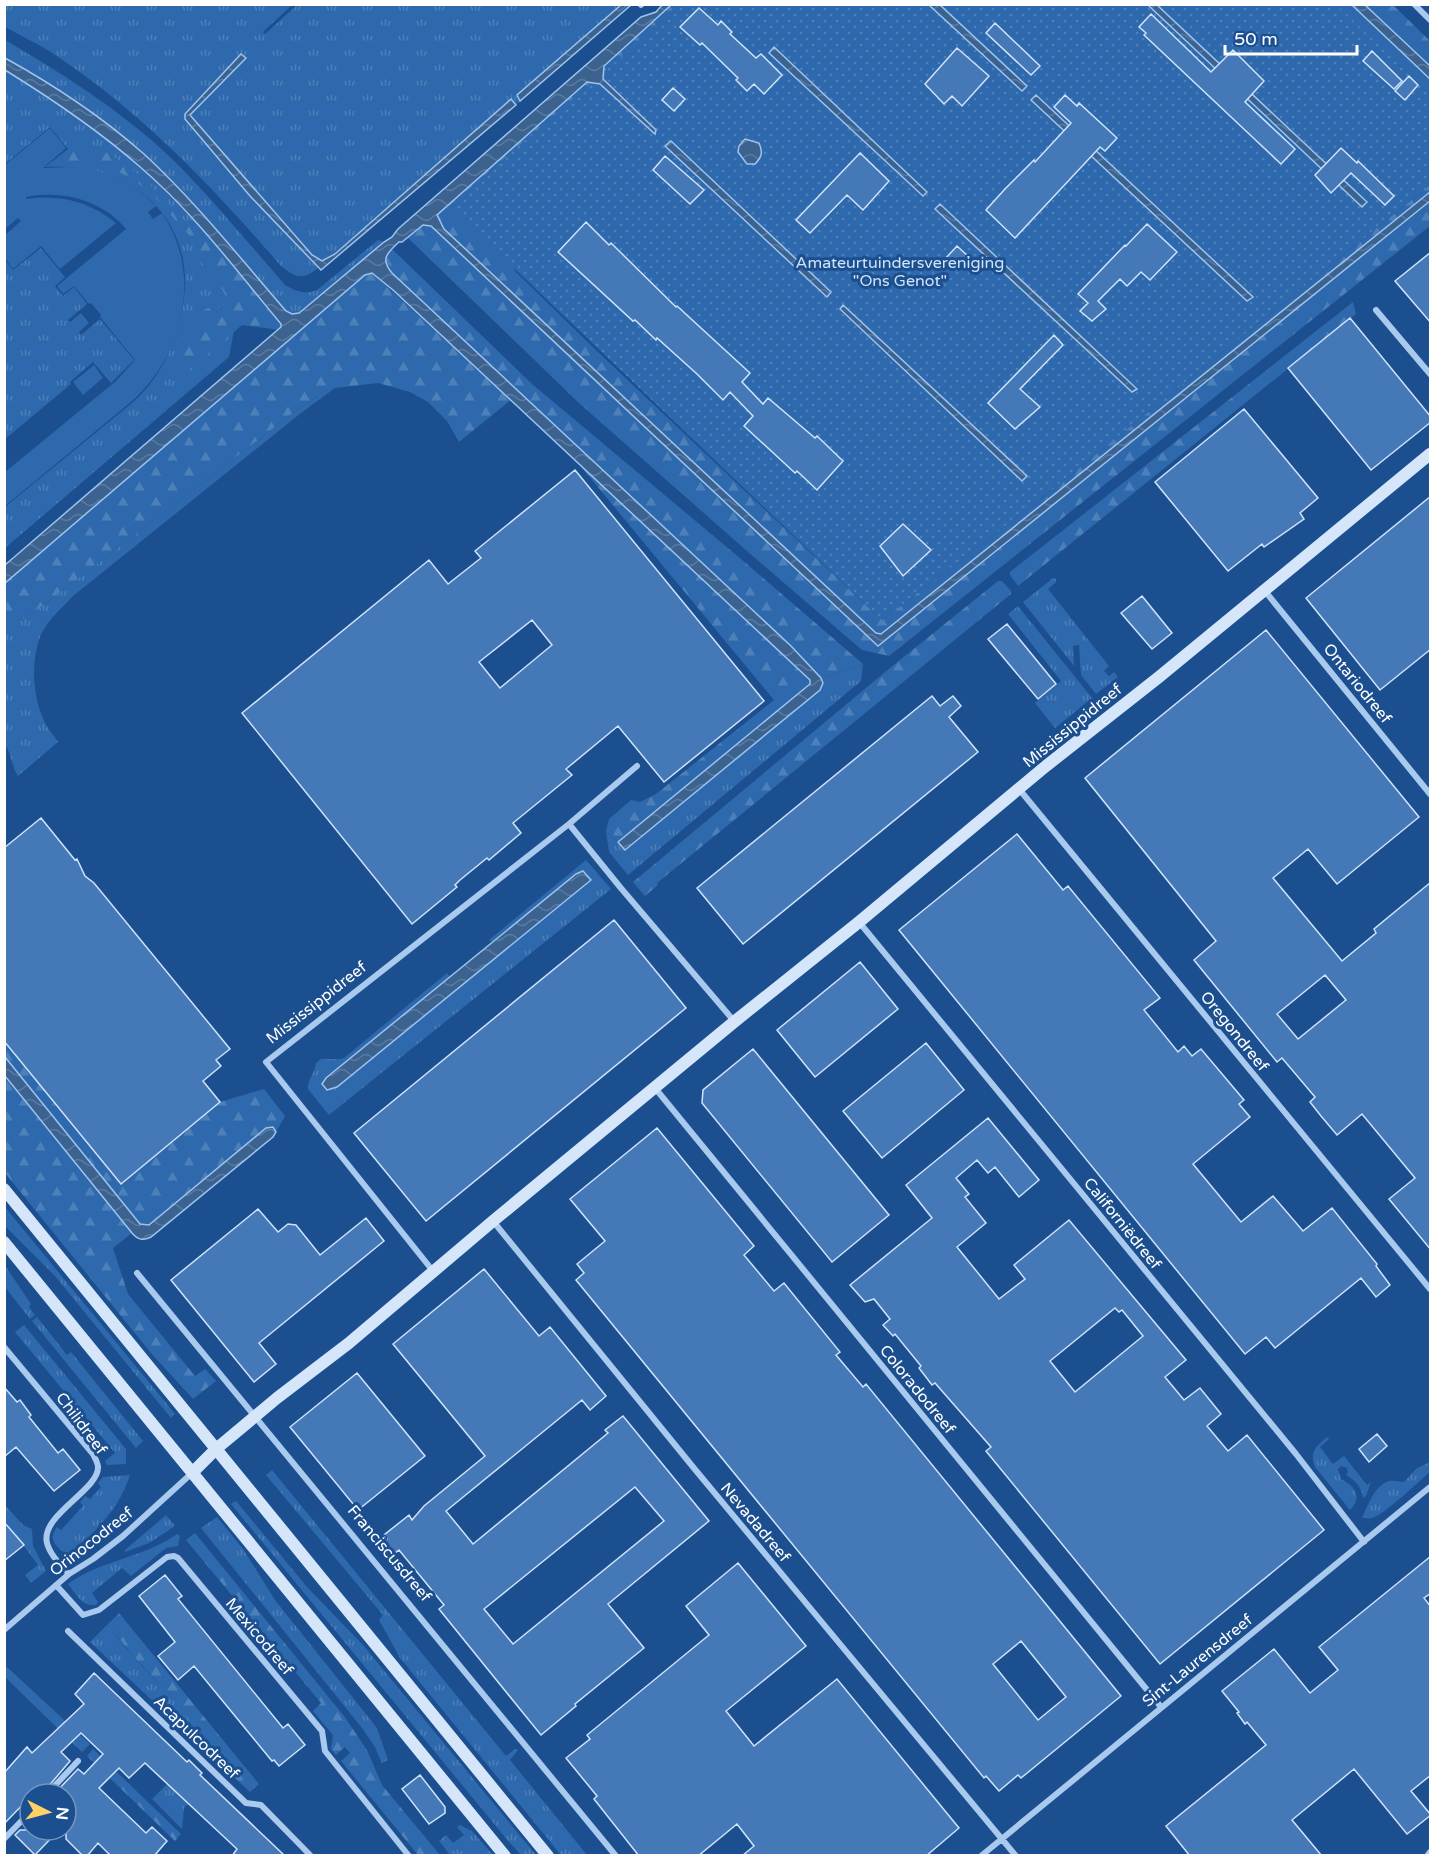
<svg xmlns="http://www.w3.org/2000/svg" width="1435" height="1860" viewBox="0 0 1435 1860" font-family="'Varela Round',sans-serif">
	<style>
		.grass { fill: url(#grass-tufts) }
		.forest { fill: url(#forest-firs) }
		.park { fill: #2e69ad }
		.garden { fill: url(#garden-dots) }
		.water { fill: url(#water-waves); stroke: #9cc4f0; stroke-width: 1.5 }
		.building { fill: #4478b7; stroke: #cfe3fa; stroke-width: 1.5; fill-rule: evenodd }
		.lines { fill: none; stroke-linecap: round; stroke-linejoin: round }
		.street { stroke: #a9c9ee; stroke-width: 6 }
		.secondary { stroke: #d6e6fa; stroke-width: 12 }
		.labels { text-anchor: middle; stroke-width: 6; stroke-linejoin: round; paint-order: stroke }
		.park-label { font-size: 16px; fill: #cfe3fa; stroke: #1b4f8f }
		.street-label { font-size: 16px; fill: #fff; stroke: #1b4f8f }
	</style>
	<defs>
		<pattern id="grass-tufts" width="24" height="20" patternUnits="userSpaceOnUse" patternTransform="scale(1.5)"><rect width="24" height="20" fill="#2e69ad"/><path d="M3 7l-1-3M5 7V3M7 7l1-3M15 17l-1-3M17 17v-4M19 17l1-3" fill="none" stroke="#4d80b9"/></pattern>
		<pattern id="forest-firs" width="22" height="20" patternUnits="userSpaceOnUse" patternTransform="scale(1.5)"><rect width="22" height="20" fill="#2e69ad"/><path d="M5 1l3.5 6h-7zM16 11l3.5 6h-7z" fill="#4d80b9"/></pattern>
		<pattern id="garden-dots" width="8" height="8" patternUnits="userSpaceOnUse" patternTransform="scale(1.5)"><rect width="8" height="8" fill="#2e69ad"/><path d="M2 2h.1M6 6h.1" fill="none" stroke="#4d80b9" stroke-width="1.8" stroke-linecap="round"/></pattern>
		<pattern id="water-waves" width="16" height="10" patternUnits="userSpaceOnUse" patternTransform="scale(1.5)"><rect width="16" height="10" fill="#3c6290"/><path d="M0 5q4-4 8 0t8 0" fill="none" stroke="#597aa1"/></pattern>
	</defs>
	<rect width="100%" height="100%" fill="#1b4f8f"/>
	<path class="grass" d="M4 5H292L263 32 265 34 297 5H621L517 94 520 101 516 105 511 100 335 254 322 262 312 255 190 115 245 58 241 54 185 113V119L250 196 318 268C304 280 295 278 281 266 210 184 141 111 49 51 35 42 19 35 5 27Z
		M5 40C70 78 136 120 188 175 221 210 253 248 285 285 295 291 305 295 317 290L378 240 384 242 304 309 299 313 292 314 286 311C240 258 197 201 144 155 101 117 54 85 5 58Z
		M5 70 68 110 98 133 140 166 195 222 201 228 198 233 250 294 235 325 229 357 5 548V507L132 403C158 380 171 353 180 320 204 225 138 162 45 167L68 149 50 127 5 164Z
		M41 248 65 277 55 286 63 296 74 287 87 304 68 320 70 322 81 313 89 323 79 332 81 335 100 319 134 360 111 383 93 362 70 382 71 384 5 439V260L13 270Z
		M335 388 301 413 73 596C61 609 44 623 39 640 31 664 33 696 43 718 46 727 53 734 58 742L18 776C11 766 12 754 5 745L4 630 37 610 293 413 323 392Z
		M1053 578 1056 579V582L1048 589 1109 666 1104 671 1109 676 1114 672 1118 677 1096 694 1081 675 1079 645 1073 646 1074 666 1023 602Z
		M1018 606 1092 698 1055 728 1035 703 1061 681 1008 614Z
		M863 664 861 681 628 875 609 852 606 831 626 850 820 690 823 683 821 678Z
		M586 860 611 889 329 1115 308 1089C307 1080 315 1073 316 1063L321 1059H340L344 1058 447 973 450 977 326 1078 322 1084 327 1090 337 1087 465 981 576 874 492 942 489 940Z
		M4 1206 175 1414 171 1418 55 1276 5 1226Z
		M4 1264 31 1304 29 1307 35 1315 30 1319 5 1287Z
		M37 1317 67 1355 71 1352 143 1441 136 1448 32 1321Z
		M24 1325 126 1449V1464L107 1465 105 1461 115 1453 15 1332Z
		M1327 1437 1329 1439 1320 1447 1333 1464 1344 1456 1367 1485 1371 1482 1366 1496 1363 1498C1361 1486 1356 1481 1346 1475L1348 1472 1347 1468 1341 1466 1338 1469 1341 1479C1355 1486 1363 1497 1350 1510L1315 1467C1309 1451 1316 1447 1327 1437Z
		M1430 1462V1472C1418 1482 1384 1515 1372 1518 1368 1519 1366 1518 1362 1518 1368 1505 1374 1486 1389 1481 1394 1480 1400 1482 1404 1482L1417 1468Z
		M272 1470 506 1756 515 1749 518 1750 510 1760 587 1855H561L400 1658 379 1620 383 1615 266 1475Z
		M130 1475C120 1508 94 1534 68 1555 58 1548 46 1540 57 1527L61 1530 83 1506 80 1502 85 1496 90 1499 101 1487 98 1483 103 1477Z
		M236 1501 307 1587 363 1645 536 1855H521L509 1842 231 1504Z
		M4 1504 23 1525 32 1529 33 1546 46 1571 31 1583 25 1575 38 1565 5 1521Z
		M166 1515 175 1526 149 1543 125 1552V1550Z
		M217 1517 243 1549 275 1600 377 1728 388 1760 382 1763 375 1747 362 1728 201 1528Z
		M177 1534 180 1536 178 1546 166 1548 131 1576 122 1568 92 1593 98 1602 96 1605C82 1607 76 1594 68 1584 100 1560 144 1558 177 1534Z
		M110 1622V1628C118 1638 125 1648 134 1657 154 1681 204 1722 208 1753L90 1642Z
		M167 1784 188 1804 184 1808 182 1829 152 1799Z
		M460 1825 472 1831 493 1855H450L439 1841 446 1835 453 1843 464 1835 457 1827Z"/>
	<path class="forest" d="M671 5H719L513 265 515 271 598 352 882 620 1038 501 1430 185V192L881 634 876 633 444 229 436 215Z
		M1335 5H1352L1430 79V94Z
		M1365 5H1393L1430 41V66Z
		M87 147C123 149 173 209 197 234L201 228 281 324 279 330 242 325 182 376C180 365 175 350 181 340 183 334 191 332 193 327 196 320 199 312 206 309 213 306 223 310 226 301 228 291 204 268 199 259 195 254 196 247 194 242 189 234 182 227 176 221 146 183 114 160 64 161L61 157 71 150Z
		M1430 201V226L889 656 862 650 748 552 579 403 408 238 423 225 431 226 878 645Z
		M392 249 532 384 741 559 863 664 821 678 791 646 401 283 385 265V258Z
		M372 273 511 400 459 442 447 421 428 402 410 392 378 383 335 388 323 392 293 413 37 610 5 630V583L365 275Z
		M1353 302 1356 314 1018 586 1010 575V572Z
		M578 463 810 680V684L618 842 606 831 609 819 631 800 640 802 656 794 774 700Z
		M998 581H1002L1011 591V594L657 883 658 885 645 896 633 882 890 668Z
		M4 1041 121 1183 220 1102 264 1089 285 1116 276 1132 273 1127 149 1225 140 1224 5 1057Z
		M4 1076 132 1233 113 1248 128 1294 195 1376 205 1369 216 1381 193 1399 151 1353 5 1173Z
		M195 1533 344 1716 367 1750 382 1785 440 1855H418L341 1761 350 1753 345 1747 336 1755 331 1749 333 1735 313 1711 321 1703 186 1540Z
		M119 1613 259 1784 250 1792 208 1753 204 1738 172 1697 134 1657 110 1628V1622Z
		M7 1667 90 1744 82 1752 5 1677 4 1670Z
		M93 1749 181 1834 175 1841 87 1756Z"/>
	<path class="park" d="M50 128 66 148 43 168C56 168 68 166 81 168 110 171 136 185 156 206L148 212 153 219 162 213C203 272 184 356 131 402L5 506V472L116 381 135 360 100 317 101 315 91 303 89 304 74 286 63 294 57 286 126 229C102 200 62 190 26 197V199C60 194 90 202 116 223L60 269 41 246 13 269 5 258V235L21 221 18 218 5 229V165Z
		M94 365 103 378 83 395 73 382Z"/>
	<path class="garden" d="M681 5H1337L1430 94V185L1038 501 882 620 449 206Z"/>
	<path class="water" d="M621 5H631L520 101 517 95Z
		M662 5H671L604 66 603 79 656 130 655 134 600 84 587 82 437 215 444 229 876 633 881 634 1430 192V201L878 646 431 226 423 225 402 242H399C387 253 380 259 392 273L791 646 821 678 823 683 820 690 625 850 618 842 810 684V680L393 290 372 273 365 275 5 583V565L281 327V324C236 270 193 212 139 166 98 130 52 99 5 70V58C54 85 102 117 144 154 196 202 240 258 286 311L292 314 299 313 304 309 384 242 392 237 398 229 641 17 656 12Z
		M929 5H940L1027 86 1022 91Z
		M1148 5H1157L1367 202 1362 207Z
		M1352 5H1365L1430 66V79Z
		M774 47 927 192 923 196 769 53Z
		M241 54 246 58 190 115 312 255 322 261 335 254 511 99 516 105 321 270 250 196 185 119V114Z
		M1036 95 1253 297 1247 301 1031 100Z
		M745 139 759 143C763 152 762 157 755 164H747L738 152 739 146Z
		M671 141 831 292 827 297 665 146Z
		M940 204 1137 389 1132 392 935 209Z
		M843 305 1027 476 1022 481 840 309Z
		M583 871 591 880 337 1087 327 1090 322 1084 326 1078 576 874Z
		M5 1057 140 1224 149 1225 266 1128 273 1127 276 1132 273 1137 151 1237C143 1241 138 1240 132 1233L5 1076Z"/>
	<path class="building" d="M699 8 718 25 721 21 732 32 730 34 756 58 761 54 782 75 764 94 754 84 747 91 736 80 738 78 702 43 700 45 680 27Z
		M1151 14 1211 72 1233 50 1264 81 1245 102 1295 149 1281 164 1144 35 1146 33 1139 27Z
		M995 23 1040 66 1031 75 986 33Z
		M957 48 989 76 962 106 952 96 944 104 925 84Z
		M1372 51 1402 81 1394 89 1363 61Z
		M1409 76 1418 85 1405 100 1395 91Z
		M673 88 685 99 674 111 662 100Z
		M1065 95 1077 106 1079 103 1117 138 1105 151 1100 147 1015 238 986 210 1005 189 1034 160 1035 162 1071 123 1054 107Z
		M1341 148 1357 163 1358 161 1394 196 1385 205 1351 173 1331 193 1315 175Z
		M860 153 889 181 863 210 847 195 810 233 796 220Z
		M665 156 704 190 690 204 653 170Z
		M586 222 609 245 611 243 676 307 677 306 750 373 742 382 763 404 768 398 815 438 817 436 843 461 817 490 797 471 795 473 744 426 753 416 730 392 723 400 697 374 657 338 656 340 635 320 633 321 558 252Z
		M1147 224 1177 252 1150 280 1141 272 1127 286 1120 279 1098 301 1106 309 1092 321 1080 311 1088 303 1078 294 1125 245 1126 246Z
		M957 246 969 257 956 270 945 259Z
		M1431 252V323L1395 281Z
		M1350 318 1431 417V422L1371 470 1288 368Z
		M1054 335 1063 345 1020 389 1040 407 1015 429 988 403Z
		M1244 409 1318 498 1300 513 1304 519 1264 547 1262 544 1228 571 1155 482Z
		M575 470 764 701 664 782 618 726 566 769 572 775 513 823 521 833 489 860 487 858 460 880 455 885 457 887 412 924 242 713 429 560 448 584 481 558 475 551ZM532 620 552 645 500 688 479 662Z
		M1431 496V649L1380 690 1306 598Z
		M903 524 931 550 903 576 880 546Z
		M1142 596 1172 633 1152 649 1121 613Z
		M1007 624 1056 684 1038 699 988 639Z
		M1266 630 1419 817 1337 884 1308 849 1273 878 1342 961 1376 933 1374 929 1431 882V1250L1389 1199 1415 1178 1362 1114 1337 1135 1321 1116 1310 1102 1315 1097 1282 1058 1277 1062 1194 960 1216 941 1085 778ZM1325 975 1346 1000 1298 1039 1277 1014Z
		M932 696 940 706 953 696 961 706 949 717 978 752 743 944 697 888Z
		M41 818 75 860 77 859 85 876 94 883 230 1049 216 1060 221 1066 203 1081 220 1102 121 1184 4 1041V848Z
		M1017 834 1063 890 1068 886 1160 998 1144 1010 1178 1052 1184 1046 1192 1056 1201 1049 1244 1100 1239 1104 1250 1117 1193 1164 1241 1222 1273 1196 1303 1231 1332 1208 1377 1264 1376 1266 1390 1285 1376 1297 1361 1278 1275 1348 1266 1337 1245 1354 899 930Z
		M614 920 686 1008 426 1221 354 1133Z
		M860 962 898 1009 815 1077 777 1030Z
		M926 1043 964 1090 882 1158 843 1111Z
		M753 1049 889 1215 832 1262 702 1103 703 1090Z
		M988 1118 1039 1180 1019 1197 995 1167 988 1173 977 1160 956 1178 969 1194 965 1197 986 1223 957 1247 999 1299 1025 1279 1014 1265 1069 1220 1186 1360 1165 1377 1184 1400 1200 1388 1221 1414 1207 1426 1228 1451 1247 1435 1324 1530 1160 1664 986 1451 991 1447 935 1383 932 1385 919 1368 921 1366 895 1334 893 1336 883 1325 890 1319 874 1299 865 1302 850 1285 932 1218 906 1185ZM1115 1308 1119 1312 1122 1310 1143 1336 1075 1392 1050 1361Z
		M657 1128 754 1246 744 1255 774 1291 784 1283 840 1352 836 1355 863 1387 866 1384 1121 1696 1021 1778 1018 1775 999 1791 986 1776 984 1778 576 1280 584 1273 577 1264 605 1241 570 1199ZM1021 1641 1066 1697 1038 1720 993 1664Z
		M258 1209 278 1232 288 1224 296 1225 320 1255 366 1218 384 1241 259 1343 276 1364 254 1382 171 1280Z
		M484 1269 539 1336 550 1327 606 1396 590 1410 582 1400 446 1511 473 1544 608 1433 605 1430 623 1416 709 1521 608 1604 644 1648 575 1704 576 1706 541 1735 439 1609 444 1605 399 1550 394 1554 384 1542 387 1539 384 1535 409 1515 412 1520 424 1506 485 1456 393 1344ZM635 1487 664 1521 513 1644 484 1609Z
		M357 1373 425 1456 358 1510 290 1427Z
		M4 1387 17 1402 20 1400 31 1415 29 1417 58 1453 63 1449 80 1470 54 1491 16 1447 4 1457Z
		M1377 1434 1387 1446 1369 1462 1359 1449Z
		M4 1522 24 1545 4 1561Z
		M1431 1556V1593L1424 1598 1431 1607V1775L1411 1791 1431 1815 1407 1834 1354 1769 1292 1820 1322 1856H1190L1166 1826 1266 1745 1247 1722 1245 1724 1237 1713 1239 1712 1222 1691 1274 1649 1310 1693 1338 1670 1319 1647Z
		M738 1563 806 1646 726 1711 754 1746 837 1679 959 1828 926 1856H742L754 1846 737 1824 698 1856H639L594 1799 597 1796 566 1758 590 1739 587 1735 709 1635 686 1606Z
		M165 1575 182 1596 178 1599 283 1728 288 1724 305 1745 279 1766 274 1760 272 1761 194 1666 178 1680 158 1656 175 1642 139 1596Z
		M94 1673 187 1762 189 1760 202 1773 200 1775 285 1856H232L237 1849 145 1763 129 1778 119 1768 99 1788 146 1833 152 1827 167 1841 154 1856H111L98 1843 87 1856H83L66 1839V1794H54L78 1769 84 1774 103 1754 81 1733 61 1752 70 1761 42 1794H30V1797L4 1824V1773L27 1747 32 1753 84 1704 75 1694Z
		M420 1775 445 1807V1813L429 1824 402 1789Z
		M20 1830H59L35 1855 15 1835Z"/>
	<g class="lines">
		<path class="street" d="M1414 4 1430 20
			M641 5 642 4
			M1376 310 1430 374
			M1264 590 1430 794
			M1019 789 1430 1289
			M569 824 620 887 734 1021
			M859 922 1296 1454 1364 1542
			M655 1088 1161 1707
			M493 1221 693 1467 1016 1856
			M433 1271 266 1062 569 824 637 766
			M137 1273 616 1856
			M4 1347 93 1454C95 1458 98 1463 98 1467 99 1490 40 1515 47 1543 50 1555 61 1565 69 1574
			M56 1585 83 1615 99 1610 167 1557 174 1556 178 1558 322 1731 325 1751 409 1856
			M4 1630 69 1574 93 1559 123 1536 192 1473
			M68 1631 246 1803 261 1805 311 1856
			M47 1794 78 1761
			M4 1839 30 1812
			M981 1856 1430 1487
			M1427 1856 1430 1852"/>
		<path class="secondary" d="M4 1189 548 1856
			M4 1242 505 1856
			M192 1473 216 1449 277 1398 349 1343 493 1221 734 1022 859 922 1046 766 1159 677 1430 454"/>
	</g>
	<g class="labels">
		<g class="park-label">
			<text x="900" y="268">Amateurtuindersvereniging<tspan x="900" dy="18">"Ons Genot"</tspan></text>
		</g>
		<g class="street-label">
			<text transform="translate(1358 683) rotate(51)" y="6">Ontariodreef</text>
			<text transform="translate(1072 725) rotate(-39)" y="6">Mississippidreef</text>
			<text transform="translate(316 1002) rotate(-38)" y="6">Mississippidreef</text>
			<text transform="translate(1235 1031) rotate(51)" y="6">Oregondreef</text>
			<text transform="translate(1123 1223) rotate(51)" y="6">Californiëdreef</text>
			<text transform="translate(918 1389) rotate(51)" y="6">Coloradodreef</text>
			<text transform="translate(82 1423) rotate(53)" y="6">Chilidreef</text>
			<text transform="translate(756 1522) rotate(50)" y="6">Nevadadreef</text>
			<text transform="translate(91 1541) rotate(-38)" y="6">Orinocodreef</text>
			<text transform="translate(390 1553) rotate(50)" y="6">Franciscusdreef</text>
			<text transform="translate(260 1636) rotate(50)" y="6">Mexicodreef</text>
			<text transform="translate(1197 1660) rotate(-39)" y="6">Sint-Laurensdreef</text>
			<text transform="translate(197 1737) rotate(44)" y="6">Acapulcodreef</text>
		</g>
	</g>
	<rect width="1435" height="1860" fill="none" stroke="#ffffff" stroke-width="12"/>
	<g transform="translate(48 1812) rotate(96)"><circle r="28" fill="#1b4f8f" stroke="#7695bc" stroke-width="1.5"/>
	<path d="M0-4.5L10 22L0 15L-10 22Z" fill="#ffd166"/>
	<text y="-9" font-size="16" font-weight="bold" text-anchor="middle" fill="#ffffff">N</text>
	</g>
	<path d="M1225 45v9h132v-9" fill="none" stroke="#ffffff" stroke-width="3"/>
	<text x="1234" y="45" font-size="18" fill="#ffffff" stroke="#1b4f8f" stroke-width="4.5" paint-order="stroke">50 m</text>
</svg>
